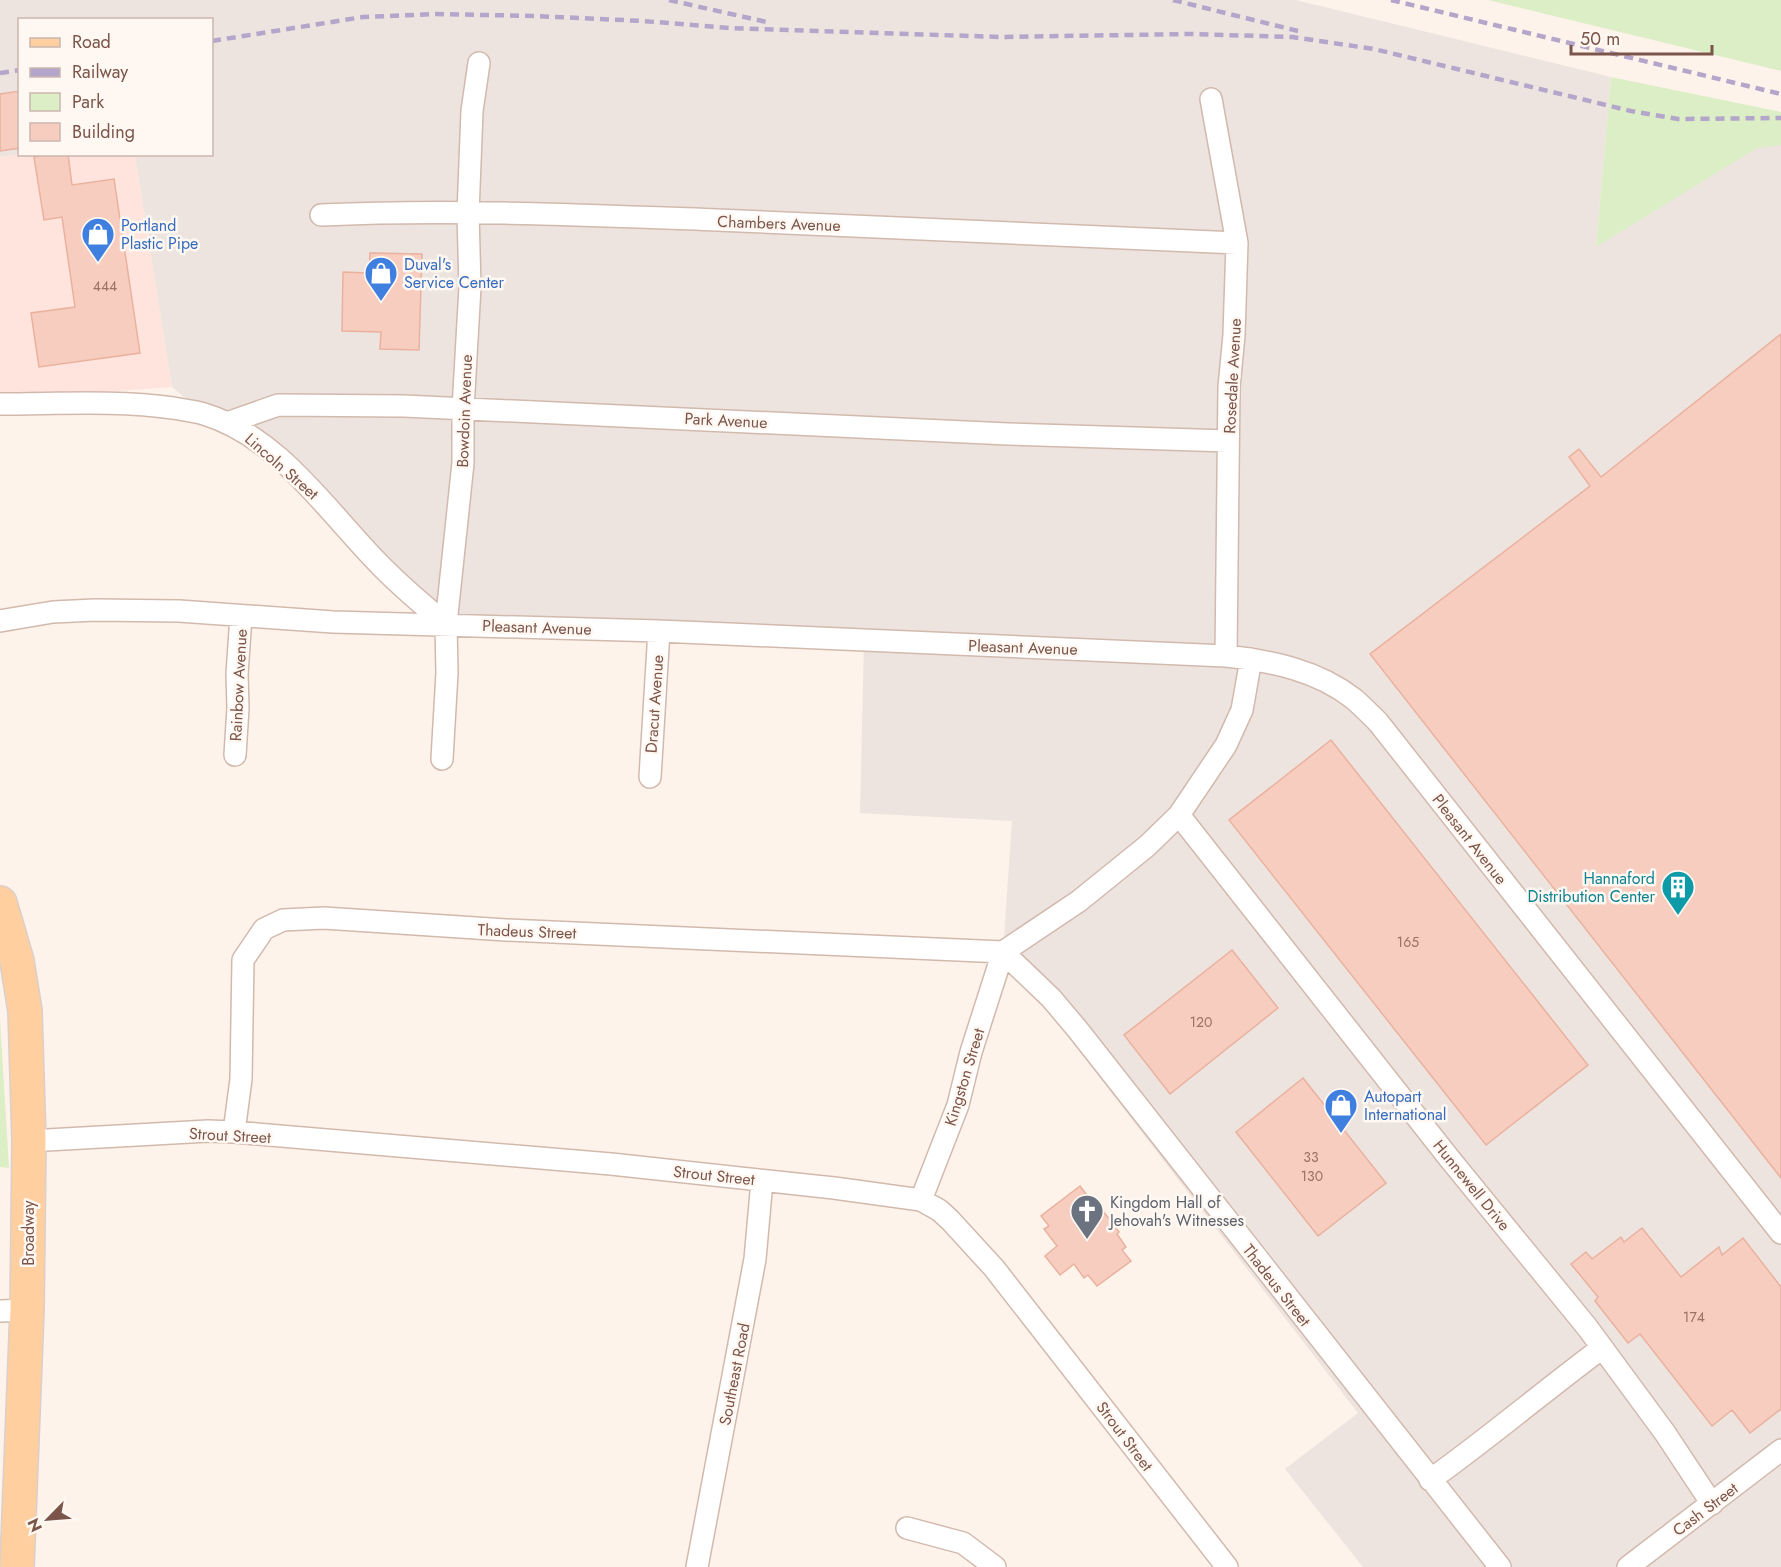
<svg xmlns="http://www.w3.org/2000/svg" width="1781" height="1567" viewBox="0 0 1781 1567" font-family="Jost,sans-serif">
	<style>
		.commercial { fill: #ffe3dd }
		.industrial { fill: #ede4df }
		.green { fill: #dbeec6 }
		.building { fill: #f6cdbf; stroke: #eab19e; stroke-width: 1.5 }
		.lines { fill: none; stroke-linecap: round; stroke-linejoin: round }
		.street-casing { stroke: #d2b9ad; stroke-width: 24 }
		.primary-casing { stroke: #dacfcc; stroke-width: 36 }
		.street { stroke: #fff; stroke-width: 21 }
		.primary { stroke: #ffcfa0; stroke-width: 33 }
		.rail { stroke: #b4a5cb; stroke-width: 4.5; stroke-dasharray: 9 6; stroke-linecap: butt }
		.labels { text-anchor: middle; stroke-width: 5; stroke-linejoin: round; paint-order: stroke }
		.number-label { font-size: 14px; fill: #9a7367 }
		.street-label { font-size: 16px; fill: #7c554a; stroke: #fff8f2 }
		.shop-label { font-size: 16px; fill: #366cbe; stroke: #fff8f2; text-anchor: start }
		.culture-label { font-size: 16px; fill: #0d838f; stroke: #fff8f2; text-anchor: end }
		.worship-label { font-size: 16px; fill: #5b616d; stroke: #fff8f2; text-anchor: start }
	</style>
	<rect width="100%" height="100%" fill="#fef3ea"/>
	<path class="commercial" d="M19 154 135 155 172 387 38 397 0 396V157Z"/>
	<path class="industrial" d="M0 0H1296L1611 77 1596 246 1757 147 1781 145V1567H1363L1285 1469 1358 1413 1003 952 1012 821 860 813 864 640 446 624 307 484 203 413 172 387 135 155 212 154V20H20L19 154 0 157Z"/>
	<path class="green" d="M1488 0H1781V71Z
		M1611 77 1781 112V145L1757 148 1596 247Z
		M0 1019 9 1168 0 1167Z"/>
	<path class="building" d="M20 91V148L0 151V94Z
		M49 154H68L72 185 114 179 140 353 39 367 31 313 75 307 62 217 44 220 34 157Z
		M370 253 422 254 419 350 380 349 381 332 342 331 343 272 369 273Z
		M1781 334V1178L1370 654 1590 486 1569 457 1579 449 1601 477Z
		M1331 740 1588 1065 1486 1145 1229 820Z
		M1232 950 1278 1008 1170 1094 1124 1035Z
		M1303 1078 1386 1183 1318 1236 1236 1132Z
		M1080 1186 1097 1209 1100 1207 1119 1232 1117 1234 1126 1247 1122 1250 1131 1261 1097 1286 1088 1275 1084 1278 1074 1264 1060 1275 1045 1256 1057 1246 1044 1229 1049 1226 1041 1216Z
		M1642 1228 1681 1277 1719 1247 1722 1255 1743 1238 1781 1287V1409L1750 1433 1732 1410 1712 1426 1640 1334 1628 1343 1595 1301 1598 1297 1571 1264 1586 1252 1592 1259 1621 1237 1624 1242Z"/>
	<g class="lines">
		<defs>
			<path id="street" d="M1211 99 1237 243 1234 335 1229 387 1226 656
				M321 215C453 209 585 215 717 220 891 227 1064 235 1237 243
				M0 404C58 404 116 400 173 408 183 410 195 411 204 414 280 437 328 513 382 567 402 587 424 606 446 624
				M227 423 278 405 404 406 1008 434 1228 441
				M0 621 53 612 95 610 179 611 333 622 659 631 1226 656C1271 661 1317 670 1354 699 1362 706 1370 714 1378 722L1781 1233
				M235 755 238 708 237 674 241 616
				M442 759 447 673 446 624 463 463V409L470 287 468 213 472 111 479 63
				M650 777 659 631
				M1179 815 1449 1158 1587 1327 1665 1433 1712 1504
				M234 1132 241 1079 243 960 264 929 283 920 324 918 506 930 1003 952 1051 998 1078 1030 1500 1567
				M29 1141 208 1131 234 1132 611 1164 834 1188 921 1200 939 1210 950 1220 994 1268 1227 1567
				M921 1200 958 1105 971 1052 1003 952 1079 901 1147 846 1179 815 1226 745 1242 710 1251 659
				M0 1311 27 1310
				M1430 1480C1489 1438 1544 1391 1602 1348
				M907 1528 963 1543 995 1567
				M697 1567 755 1259 762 1181
				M1628 1567 1781 1450"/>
			<path id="primary" d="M0 903 17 961 25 1011 29 1141 27 1310 17 1567"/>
		</defs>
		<use href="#street" class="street-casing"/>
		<use href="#primary" class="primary-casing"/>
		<use href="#street" class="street"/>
		<use href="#primary" class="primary"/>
		<path class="rail" d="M669 0 771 23
			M1173 0 1298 31
			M1391 0 1781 94
			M212 41 363 17 436 14 535 16 643 21 730 28 1001 37 1190 34 1292 37 1374 49 1631 111 1678 119 1781 118
			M0 73 20 70"/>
	</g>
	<defs>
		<symbol id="shop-pin" viewBox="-11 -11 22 30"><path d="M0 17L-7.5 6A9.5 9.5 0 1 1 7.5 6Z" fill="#3f7fe0" stroke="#fff8f2"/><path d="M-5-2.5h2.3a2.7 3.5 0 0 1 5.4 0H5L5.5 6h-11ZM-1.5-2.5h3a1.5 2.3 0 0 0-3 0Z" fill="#fff"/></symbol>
		<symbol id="building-pin" viewBox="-11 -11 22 30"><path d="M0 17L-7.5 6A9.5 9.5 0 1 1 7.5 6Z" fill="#0f9aa8" stroke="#fff8f2"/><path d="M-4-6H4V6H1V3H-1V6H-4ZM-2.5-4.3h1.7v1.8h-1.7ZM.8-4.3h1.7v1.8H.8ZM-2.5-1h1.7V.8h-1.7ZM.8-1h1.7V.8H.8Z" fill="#fff"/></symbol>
		<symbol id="church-pin" viewBox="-11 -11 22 30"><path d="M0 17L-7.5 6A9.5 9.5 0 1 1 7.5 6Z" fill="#6b7280" stroke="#fff8f2"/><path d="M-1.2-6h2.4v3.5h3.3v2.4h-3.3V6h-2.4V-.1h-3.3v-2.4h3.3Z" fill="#fff"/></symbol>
	</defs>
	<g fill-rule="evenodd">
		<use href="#shop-pin" x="79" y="215" width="38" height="52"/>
		<use href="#shop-pin" x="362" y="254" width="38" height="52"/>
		<use href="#building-pin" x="1659" y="868" width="38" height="52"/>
		<use href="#shop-pin" x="1322" y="1086" width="38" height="52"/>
		<use href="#church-pin" x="1068" y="1192" width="38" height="52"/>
	</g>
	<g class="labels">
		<g class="number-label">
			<text x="105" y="291">444</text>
			<text x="1408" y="947">165</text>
			<text x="1201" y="1027">120</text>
			<text x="1311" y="1162">33</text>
			<text x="1312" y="1181">130</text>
			<text x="1694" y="1322">174</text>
		</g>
		<g class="street-label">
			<text transform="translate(779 223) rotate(2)" y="6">Chambers Avenue</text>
			<text transform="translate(1232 376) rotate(-87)" y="6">Rosedale Avenue</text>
			<text transform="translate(464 411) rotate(-88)" y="6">Bowdoin Avenue</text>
			<text transform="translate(726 420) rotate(3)" y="6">Park Avenue</text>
			<text transform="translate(282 466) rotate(41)" y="6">Lincoln Street</text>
			<text transform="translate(537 627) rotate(2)" y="6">Pleasant Avenue</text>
			<text transform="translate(1023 647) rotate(2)" y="6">Pleasant Avenue</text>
			<text transform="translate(238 685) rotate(-87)" y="6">Rainbow Avenue</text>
			<text transform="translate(654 704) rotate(-86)" y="6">Dracut Avenue</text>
			<text transform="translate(1470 839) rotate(52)" y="6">Pleasant Avenue</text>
			<text transform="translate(527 931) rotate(2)" y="6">Thadeus Street</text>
			<text transform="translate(964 1077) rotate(-73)" y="6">Kingston Street</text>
			<text transform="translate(230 1135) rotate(3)" y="6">Strout Street</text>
			<text transform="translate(714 1175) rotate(6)" y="6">Strout Street</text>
			<text transform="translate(1472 1185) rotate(51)" y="6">Hunnewell Drive</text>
			<text transform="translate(28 1233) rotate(-90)" y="6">Broadway</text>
			<text transform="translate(1277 1285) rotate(52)" y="6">Thadeus Street</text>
			<text transform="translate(734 1374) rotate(-79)" y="6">Southeast Road</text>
			<text transform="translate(1125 1436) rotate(53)" y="6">Strout Street</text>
			<text transform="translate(1705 1509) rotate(-37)" y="6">Cash Street</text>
		</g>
		<g class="shop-label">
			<text x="121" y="231">Portland<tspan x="121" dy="18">Plastic Pipe</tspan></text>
			<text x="404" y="270">Duval's<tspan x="404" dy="18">Service Center</tspan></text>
			<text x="1364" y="1102">Autopart<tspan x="1364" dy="18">International</tspan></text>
		</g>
		<g class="culture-label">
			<text x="1655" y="884">Hannaford<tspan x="1655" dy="18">Distribution Center</tspan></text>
		</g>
		<g class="worship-label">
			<text x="1110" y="1208">Kingdom Hall of<tspan x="1110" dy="18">Jehovah's Witnesses</tspan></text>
		</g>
	</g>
	<rect x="18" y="18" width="195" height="138" fill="#fff8f2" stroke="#cbb7af" stroke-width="1.5"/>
	<rect x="30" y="38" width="30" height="9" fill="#ffcfa0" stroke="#cbb7af" stroke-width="1.5"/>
	<text x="72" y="48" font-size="18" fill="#7c554a">Road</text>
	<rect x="30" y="68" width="30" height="9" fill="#b4a5cb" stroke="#cbb7af" stroke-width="1.5"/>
	<text x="72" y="78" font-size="18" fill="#7c554a">Railway</text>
	<rect x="30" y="93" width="30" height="18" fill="#dbeec6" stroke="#cbb7af" stroke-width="1.5"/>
	<text x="72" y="108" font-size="18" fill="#7c554a">Park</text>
	<rect x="30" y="123" width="30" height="18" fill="#f6cdbf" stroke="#cbb7af" stroke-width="1.5"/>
	<text x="72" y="138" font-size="18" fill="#7c554a">Building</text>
	<g transform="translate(48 1519) rotate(245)" stroke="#fff8f2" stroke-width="4.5" paint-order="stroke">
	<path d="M0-4.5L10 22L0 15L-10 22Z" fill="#7c554a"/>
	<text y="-9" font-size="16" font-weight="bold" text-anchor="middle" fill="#7c554a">N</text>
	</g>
	<path d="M1571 45v9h141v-9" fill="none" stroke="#7c554a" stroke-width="3"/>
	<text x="1580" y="45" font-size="18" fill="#7c554a" stroke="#fff8f2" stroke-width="4.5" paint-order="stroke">50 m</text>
</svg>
